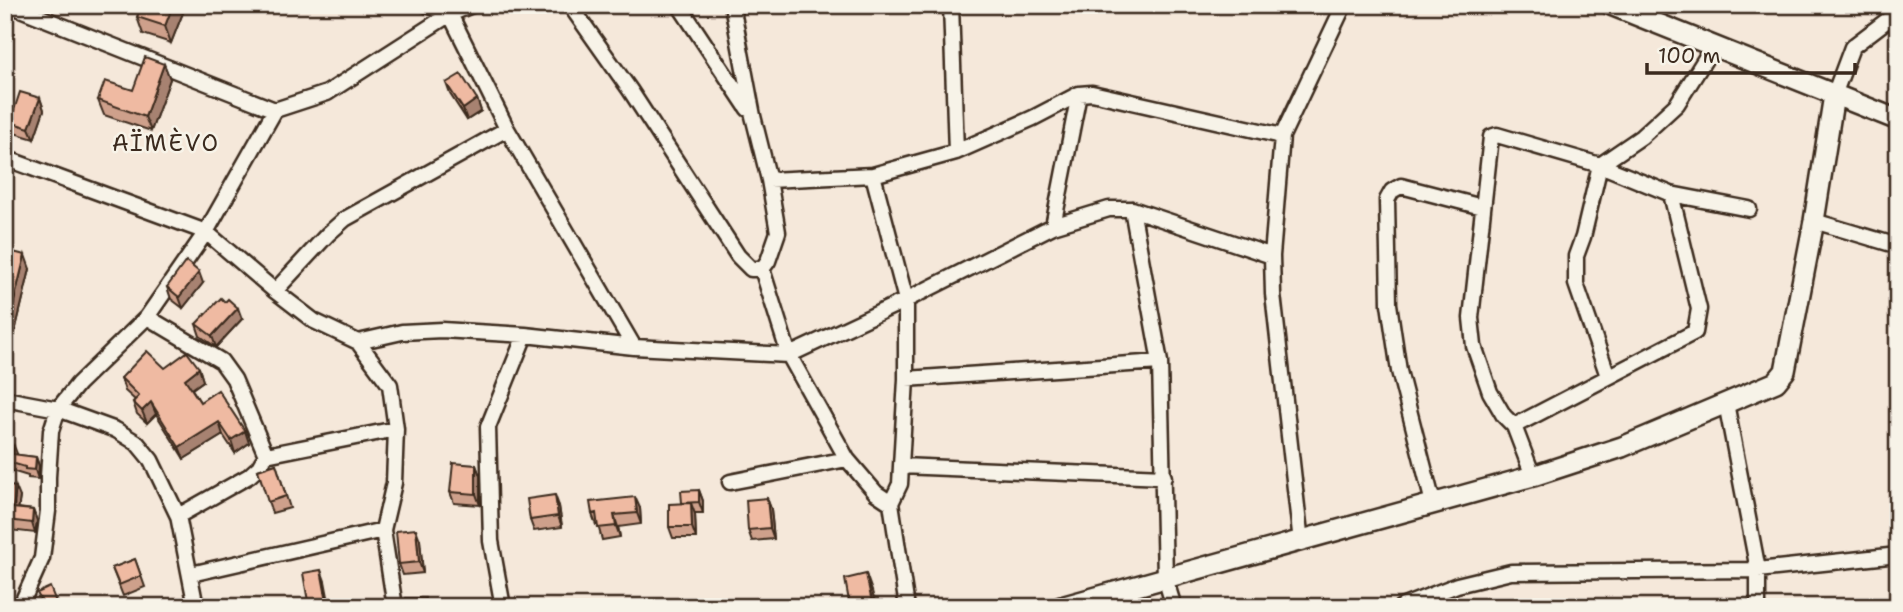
<svg xmlns="http://www.w3.org/2000/svg" width="1903" height="612" viewBox="0 0 1903 612" font-family="'Shantell Sans',sans-serif">
	<style>
		.lines { fill: none; stroke-linecap: round; stroke-linejoin: round }
		.minor-casing { stroke: #3b2a1e; stroke-width: 19 }
		.secondary-casing { stroke: #3b2a1e; stroke-width: 24 }
		.minor { stroke: #f7f3e8; stroke-width: 14 }
		.secondary { stroke: #f7f3e8; stroke-width: 19 }
		.wall { fill: #cea08b; stroke: #3b2a1e; stroke-width: 2 }
		.shaded-wall { fill: #a78271; stroke: #3b2a1e; stroke-width: 2 }
		.building { fill: #efbaa2; stroke: #3b2a1e; stroke-width: 2 }
		.labels { text-anchor: middle; stroke-width: 5; stroke-linejoin: round; paint-order: stroke }
		.quarter-label { font-size: 23px; letter-spacing: 2px; fill: #3b2a1e; stroke: #f7f3e8 }
	</style>
	<rect width="100%" height="100%" fill="#f5e8da"/>
	<filter id="ink" filterUnits="userSpaceOnUse"><feTurbulence type="fractalNoise" baseFrequency=".0143" numOctaves="2"/><feDisplacementMap in="SourceGraphic" scale="14" xChannelSelector="R" yChannelSelector="G"/><feConvolveMatrix kernelMatrix="1 2 1 2 8 2 1 2 1" color-interpolation-filters="sRGB"/></filter>
	<g filter="url(#ink)">
		<g class="lines">
			<defs>
				<path id="minor" d="M10 5 275 110
					M427 5 450 14 507 129 634 347
					M570 5 630 90 738 256 751 269H762L768 261 778 232 769 180 753 116 732 5
					M679 5 748 109
					M951 5 956 152
					M1834 95 1852 47 1890 18 1898 10
					M5 158 206 232 275 291 314 321 358 342 402 332 442 330 525 335 634 347 789 355 906 300 1053 226 1109 209H1132L1272 256
					M873 175 906 300V379L901 466 900 484 891 503
					M769 180 873 175 956 152 1033 118 1079 94 1092 93 1282 136
					M1132 209 1160 362 1165 578 1174 607
					M1814 221 1898 246
					M1053 226 1079 94
					M762 269 789 355 847 459 876 493 891 503 907 607
					M275 291 328 234 345 219 507 129
					M147 317 221 361 234 379 266 455
					M358 342 390 385 396 429 394 483 383 530 395 607
					M1608 376 1576 284V256L1583 237 1600 165 1641 137 1677 104 1714 45
					M906 379 1160 362
					M5 399 58 409 116 430 137 443 151 460 178 516 196 607
					M1726 403 1758 570V607
					M1514 426 1695 332 1699 309 1671 194
					M901 466 1164 477
					M1533 476 1514 426 1504 416 1490 392 1474 346 1471 318 1491 137 1497 135 1600 165 1671 194 1749 209
					M730 482 847 459
					M1433 503 1399 371 1389 304 1387 200 1392 191 1401 186 1482 207
					M178 516 249 476 259 467 266 455 396 429
					M1301 542 1273 294 1272 256 1282 136 1344 5
					M191 574 383 530
					M20 607 42 558 48 511V477L51 431 58 409 78 384 147 317 206 232 275 110 327 93 450 14 472 5
					M503 607 491 541 488 427 525 335
					M1401 607 1457 585 1511 572 1758 570 1898 555"/>
				<path id="secondary" d="M1611 5 1898 120
					M1061 607 1533 476 1622 447 1776 382 1785 371 1814 221 1834 95"/>
			</defs>
			<use href="#minor" class="minor-casing"/>
			<use href="#secondary" class="secondary-casing"/>
			<use href="#minor" class="minor"/>
			<use href="#secondary" class="secondary"/>
		</g>
		<path class="wall" d="M142 5H186L171 43 143 34 137 17Z
			M164 64 170 79 151 131 104 115 98 100 133 90Z
			M446 83 477 99 481 111 467 120 450 94Z
			M40 98 44 110 34 139 14 133 10 122Z
			M5 250 30 269 13 340 5 338Z
			M203 283 183 308 171 299 167 287Z
			M242 319 216 347 200 336 196 324Z
			M165 368H199L203 381 192 389 200 402 245 431 249 443 235 453 223 435 184 459 156 414 147 423 137 414 133 402 135 400 125 391 121 378Z
			M5 443 18 455 36 457 39 466 38 479 28 478V476L5 469Z
			M276 464 290 508 272 513 258 470Z
			M476 465 480 476V505L454 503 450 492Z
			M5 485 20 497 18 508 33 510 37 521 35 533 10 530 7 559 5 558Z
			M699 490 703 501V513H695L696 538H673L669 527 682 503Z
			M767 498 771 509 774 539 752 541 748 530Z
			M559 506 562 527 534 531 530 520Z
			M640 508 641 524 618 527 620 537 602 540 598 525H596L592 514Z
			M420 540 423 573 403 575 399 564Z
			M135 559 145 587 123 596 112 568Z"/>
		<path class="shaded-wall" d="M173 5H186L171 43 165 26Z
			M164 64 170 79 151 131 145 117Z
			M40 98 44 110 34 139 29 128Z
			M477 99 481 111 467 120 463 109Z
			M25 255 30 269 13 340 8 326Z
			M199 272 203 283 183 308 179 297Z
			M238 308 242 319 216 347 212 336Z
			M199 368 203 381 189 391 185 379Z
			M151 402 156 414 147 423 142 411Z
			M219 422 223 435 184 459 179 447Z
			M245 431 249 443 235 453 231 440Z
			M14 446 18 456 12 454Z
			M36 457 39 466 38 479 35 470Z
			M476 465 480 476V505L476 494Z
			M16 487 20 497 17 518 13 508Z
			M699 490 703 501V513L699 502Z
			M555 495 559 506 562 527 558 516Z
			M635 497 640 508 641 524 637 513Z
			M767 498 771 509 774 539 770 528Z
			M691 503 695 514 696 538 692 527Z
			M33 510 37 521 35 533 32 523Z
			M614 515 618 527 620 537 616 526Z
			M7 520 10 530 7 559 5 555V530Z
			M416 529 420 540 423 573 419 562Z
			M321 570 325 581 330 607H328Z
			M866 574 872 591 876 607H873Z"/>
		<path class="building" d="M142 5H173L165 26 137 17Z
			M145 57 164 64 145 117 98 100 105 81 133 90Z
			M461 74 477 99 463 109 446 83Z
			M20 92 40 98 29 128 10 122Z
			M5 250 25 255 8 326 5 325Z
			M186 261 199 272 179 297 167 287Z
			M221 298 225 302 228 299 238 308 212 336 196 324Z
			M147 351 165 368 187 352 199 368 185 379 200 402 218 390 245 431 231 440 219 422 179 447 151 402 142 411 133 402 139 396 121 378Z
			M5 443 14 446 12 454 36 457 35 470 25 469V467L5 461Z
			M453 463 476 465V494L450 492Z
			M276 464 286 496 268 502 258 470Z
			M5 485 16 487 13 508 33 510 32 523 7 520 5 530Z
			M699 490V502L682 503 681 491Z
			M555 495 558 516 530 520 527 499Z
			M635 497 637 513 614 515 616 526 598 528 596 513 592 514 590 502Z
			M767 498 770 528 748 530 746 500Z
			M691 503 692 527H669V504Z
			M416 529 419 562 399 564 396 531Z
			M135 559 141 576 119 585 112 568Z
			M321 570 328 607H309L303 573Z
			M866 574 873 607H850L845 579Z
			M50 587 58 607H44L37 593Z
			M406 598H425V607H406Z"/>
	</g>
	<g class="labels">
		<g class="quarter-label">
			<text x="166" y="151">AÏMÈVO</text>
		</g>
	</g>
	<rect width="1903" height="612" fill="none" stroke="#f7f3e8" stroke-width="28"/>
	<rect x="14" y="14" width="1875" height="584" fill="none" stroke="#3b2a1e" stroke-width="2.5" filter="url(#ink)"/>
	<path d="M1647 63v10h208v-10" fill="none" stroke="#3b2a1e" stroke-width="3.5"/>
	<text x="1658" y="63" font-size="21" fill="#3b2a1e" stroke="#f7f3e8" stroke-width="5" paint-order="stroke">100 m</text>
</svg>
